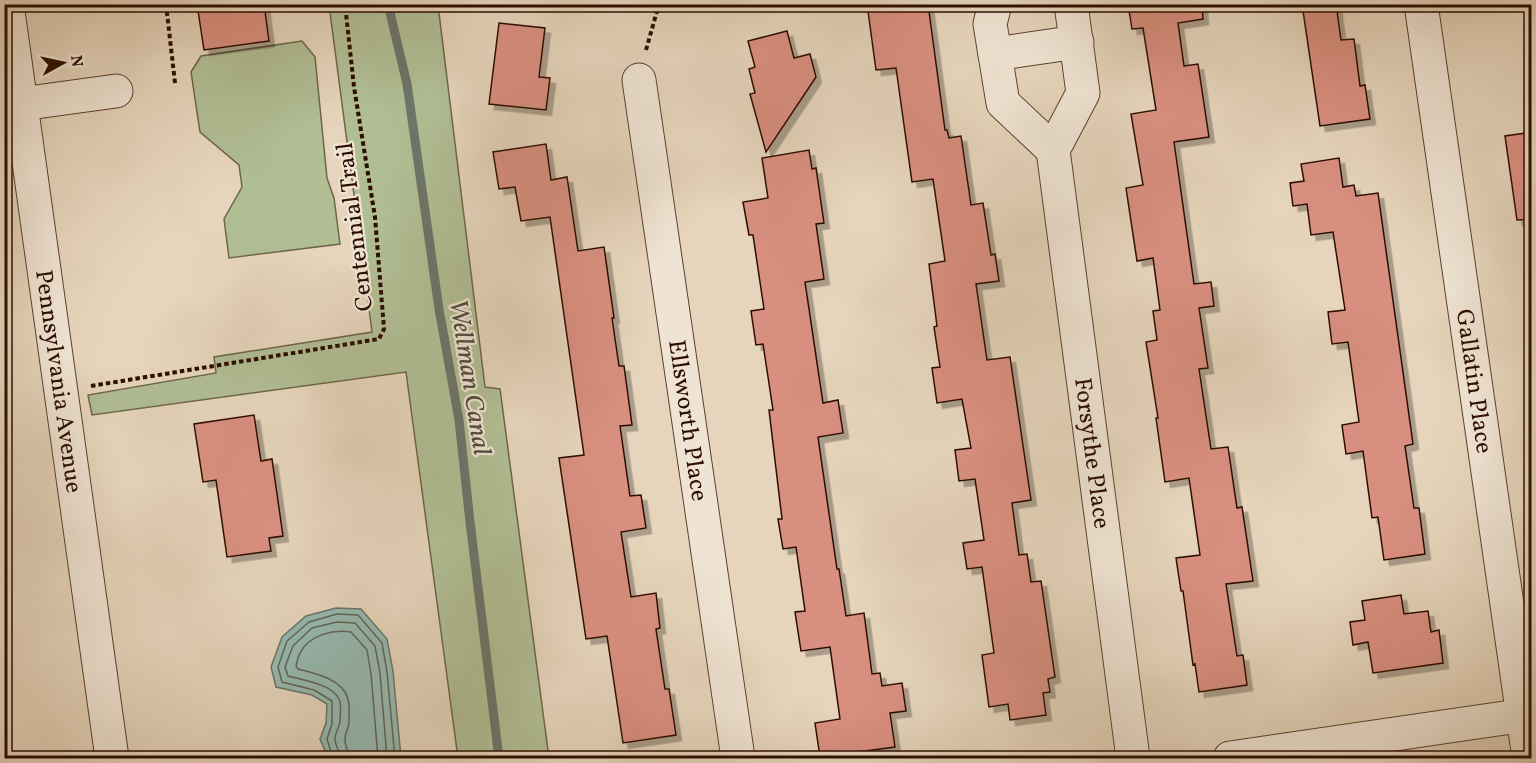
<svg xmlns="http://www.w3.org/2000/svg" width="1536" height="763" viewBox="0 0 1536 763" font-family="Vollkorn,serif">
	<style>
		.green { fill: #b1be94; stroke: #6e664a; stroke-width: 1.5 }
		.water { fill: #96b9b0; stroke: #6c756a; stroke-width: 1.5 }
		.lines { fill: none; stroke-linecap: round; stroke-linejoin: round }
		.shore { stroke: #616458; stroke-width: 1.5 }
		.stream { stroke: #6c756a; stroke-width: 9 }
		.building { fill: #d98f80; stroke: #2c0e00; stroke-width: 1.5; filter: url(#shadow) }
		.minor-casing { stroke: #5a402f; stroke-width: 35 }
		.path { stroke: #2c0e00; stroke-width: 4; stroke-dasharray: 4.5 3; stroke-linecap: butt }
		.minor { stroke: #efe4d3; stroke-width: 33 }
		.labels { text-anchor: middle; stroke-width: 4.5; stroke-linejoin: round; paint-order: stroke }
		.street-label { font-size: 24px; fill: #2c0e00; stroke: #efe4d3 }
		.water-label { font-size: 26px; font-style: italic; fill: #514a3e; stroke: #efe4d3 }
	</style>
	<defs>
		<filter id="shadow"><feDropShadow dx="5.5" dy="5.5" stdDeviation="0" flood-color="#0004"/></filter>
	</defs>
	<rect width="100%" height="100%" fill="#e6d5bc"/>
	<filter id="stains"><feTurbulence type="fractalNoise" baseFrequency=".00333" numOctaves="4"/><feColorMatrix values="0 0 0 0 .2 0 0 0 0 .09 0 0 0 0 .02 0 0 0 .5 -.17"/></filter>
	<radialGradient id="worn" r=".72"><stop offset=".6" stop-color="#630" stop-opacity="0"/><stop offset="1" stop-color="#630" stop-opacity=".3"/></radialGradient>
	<path class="green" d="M329 5H438L485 387 500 389 549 758H458L406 372 92 415 88 395 216 373 214 357 372 332Z
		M302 41 315 57 327 178 334 198 340 244 229 258 224 219 242 187 239 165 200 132 191 72 201 56Z"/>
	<path class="water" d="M336 608 361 609 387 639 393 671 401 758H328L320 739 326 723 327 704 312 695 276 687 271 667 282 637 306 616Z"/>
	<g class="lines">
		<path class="shore" d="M333 758 327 739 332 724V701L314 690 282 682 278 667 287 641 309 622 337 614 358 615 382 643 387 672 395 758
			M340 758C340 752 336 747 335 740 334 735 339 728 340 722 340 715 342 705 339 699 332 684 302 680 288 676L285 667 293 646 312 628 337 622 355 623 375 646 380 673 387 758
			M349 758C349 752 345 747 345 740 344 735 349 728 349 722 349 715 350 706 348 699 343 679 314 673 298 669L296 666C297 662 298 657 300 653 309 635 333 629 351 632L367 650 371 674 378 758"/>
		<path class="stream" d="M388 4 407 84 439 309 459 420 470 522 499 758"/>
	</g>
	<path class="building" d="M197 4H264L269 41 204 50Z
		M867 4H928L945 130H947L949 138 961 136 971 205 983 203 991 255 995 254 999 281 976 284 987 360 1010 357 1031 500 1012 503 1019 555 1027 554 1031 582 1041 581 1055 677 1048 679 1050 692 1043 693 1046 715 1010 720 1008 704 989 707 982 655 994 653 982 567 967 569 963 543 984 540 975 479 959 481 955 450 971 448 962 399 937 403 932 368 940 367 934 327 937 326 929 264 945 261 933 179 912 182 896 68 876 70Z
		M1128 4H1202L1203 19 1178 23 1184 66 1198 64 1209 137 1174 142 1194 284 1211 282 1214 306 1199 308 1208 368 1199 369 1211 449 1228 447 1237 508 1242 507 1253 581 1226 584 1237 656 1243 655 1247 685 1199 692 1195 664 1193 665 1183 591H1181L1176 558 1200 555 1189 478 1165 482 1156 418H1158L1146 342 1157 340 1153 311 1160 310 1153 258 1137 261 1126 188 1143 185 1131 114 1156 110 1143 28 1132 29Z
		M1302 4H1336L1341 40 1354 39 1360 86 1365 85 1370 119 1320 126Z
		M499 23 545 28 539 77 550 78 546 110 489 104Z
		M787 31 794 58 810 54 816 77 766 152 750 94 755 93 749 69 755 67 748 41Z
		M1532 132V219L1517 220 1505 136Z
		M546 144 551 180 567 177 578 251 604 247 614 318H612L619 366H624L632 425 620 426 630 496 641 495 646 528 621 532 631 597 656 593 660 628 656 629 665 689H669L676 735 623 743 607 636 586 639 559 458 584 455 550 217 521 221 515 187 499 189 493 152Z
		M809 150 812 169 816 168 824 223 816 224 824 279 805 282 823 403 838 400 843 433 818 437 837 569H839L846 616 864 613 872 674 880 673 882 686 902 683 906 711 890 713 895 747 820 757 815 723 840 719 830 647 801 651 795 612 805 611 796 547 783 549 778 519H782L769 410H773L763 344 756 345 751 311 764 309 753 235H749L743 202 768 198 762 158Z
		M1339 158 1343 187 1354 185 1356 196 1378 193 1413 444 1405 446 1414 508H1419L1425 554 1384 560 1378 517 1372 518 1363 451 1346 454 1342 425 1359 422 1348 342 1332 344 1328 312 1345 310 1333 232 1311 235 1307 204 1293 206 1290 183 1304 181 1301 164Z
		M254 415 261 461 272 459 283 536 269 538 271 551 227 557 216 480 203 482 194 424Z
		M1401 595 1404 614 1428 611 1431 632 1439 630 1443 663 1373 673 1368 642 1353 645 1350 622 1365 620 1362 601Z"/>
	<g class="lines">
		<defs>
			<g id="minor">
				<path id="s1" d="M7 4 112 758"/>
				<path d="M995 4 990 24 1003 103 1053 150"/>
				<path id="s2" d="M1071 4 1083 93 1053 150 1133 758"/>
				<path id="s3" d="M1421 4 1529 758"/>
				<path d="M995 54 1077 42"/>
				<path id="s4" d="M639 80 738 758"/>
				<path d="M21 104 116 91"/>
				<path d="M1230 758 1532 714"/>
			</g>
		</defs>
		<use href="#minor" class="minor-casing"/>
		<path class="path" d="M166 4 175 83
			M646 50 657 11V4
			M91 386 379 339 384 329 375 217 354 87 345 4"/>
		<use href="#minor" class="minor"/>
	</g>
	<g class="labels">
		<g class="street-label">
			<text transform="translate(354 227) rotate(-97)" y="8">Centennial Trail</text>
			<text dy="8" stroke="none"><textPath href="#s1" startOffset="381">Pennsylvania Avenue</textPath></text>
			<text dy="8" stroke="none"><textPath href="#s3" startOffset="381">Gallatin Place</textPath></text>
			<text dy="8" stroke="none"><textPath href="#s4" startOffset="344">Ellsworth Place</textPath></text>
			<text dy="8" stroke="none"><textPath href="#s2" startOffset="460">Forsythe Place</textPath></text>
		</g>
		<g class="water-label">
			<text transform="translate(471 377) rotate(81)" y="9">Wellman Canal</text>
		</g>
	</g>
	<rect width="1536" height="763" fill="none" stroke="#e6d5bc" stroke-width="24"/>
	<rect x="6" y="6" width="1524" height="751" fill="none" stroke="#2c0e00" stroke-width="3"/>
	<rect x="12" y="12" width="1512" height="739" fill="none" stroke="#2c0e00" stroke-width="1.5"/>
	<g transform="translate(63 63) rotate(82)" stroke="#efe4d3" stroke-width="4.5" paint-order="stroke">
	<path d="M0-4.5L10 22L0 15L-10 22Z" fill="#2c0e00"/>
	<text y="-9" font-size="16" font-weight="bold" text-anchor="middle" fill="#2c0e00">N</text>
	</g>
	<rect width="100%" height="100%" filter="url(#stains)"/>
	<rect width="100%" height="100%" fill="url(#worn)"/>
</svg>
